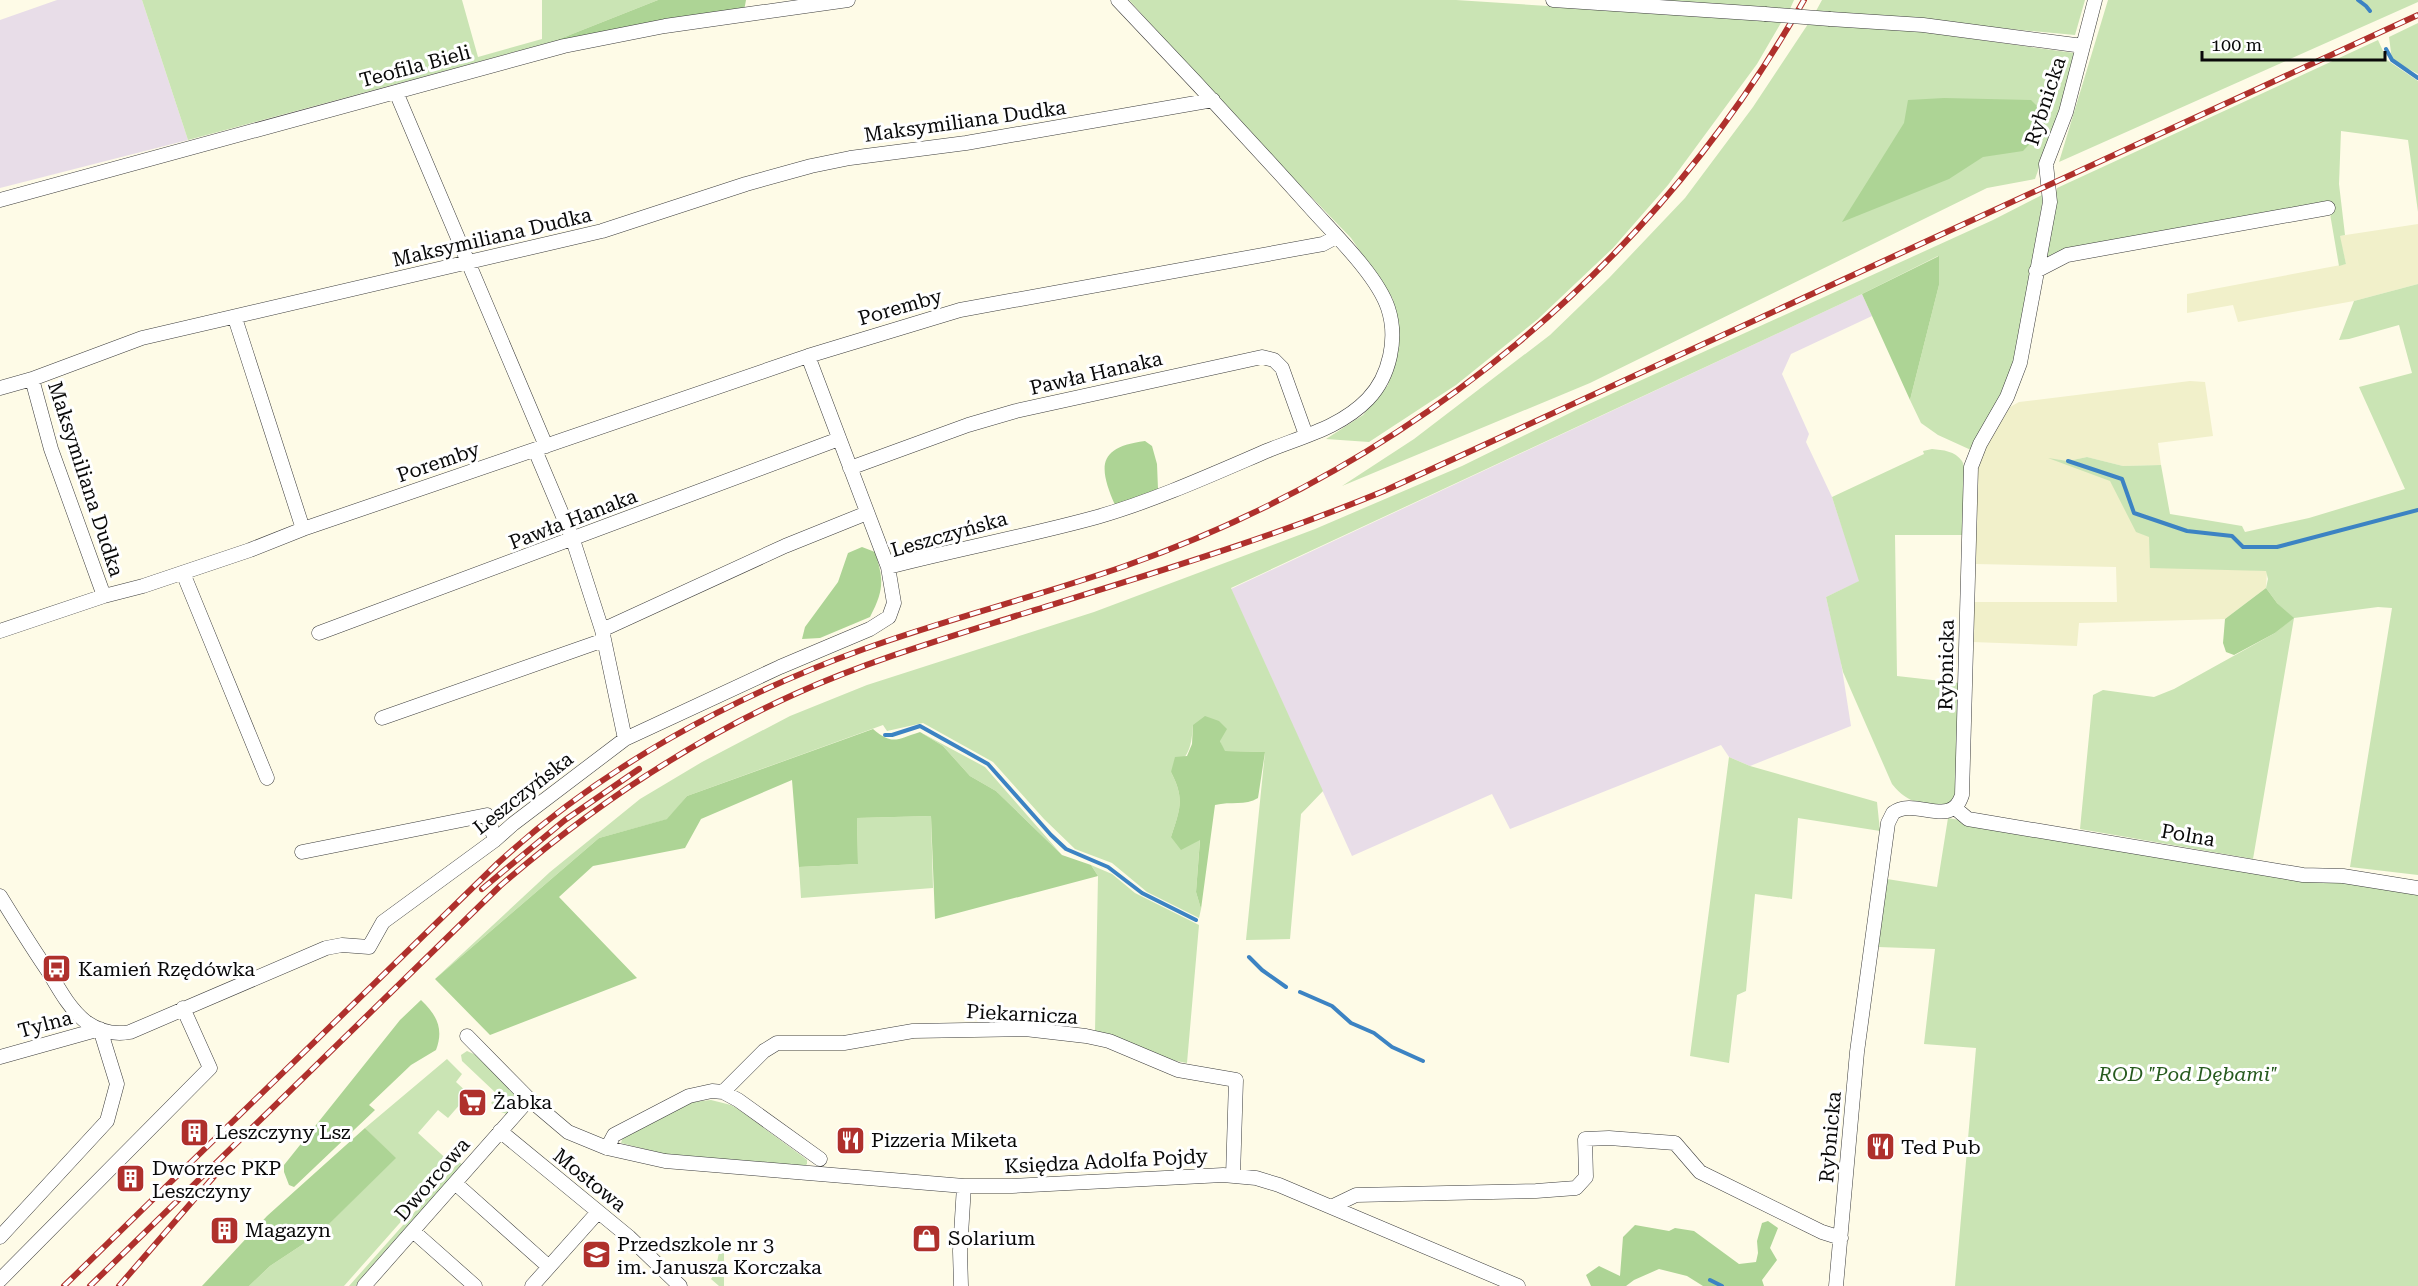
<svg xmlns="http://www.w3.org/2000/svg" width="2418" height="1286" viewBox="0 0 2418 1286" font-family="'Roboto Serif',serif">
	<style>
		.industrial { fill: #e8dde8 }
		.farmland { fill: #f1f0ca }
		.green { fill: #cae4b4 }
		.forest { fill: #add495 }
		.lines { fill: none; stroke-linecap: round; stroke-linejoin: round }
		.stream { stroke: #3c83c3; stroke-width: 4 }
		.minor-casing { stroke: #3c3c3c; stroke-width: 15 }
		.minor { stroke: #fff; stroke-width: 14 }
		.rail-casing { stroke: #af302c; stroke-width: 6 }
		.rail { stroke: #fff; stroke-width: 4; stroke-dasharray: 11; stroke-linecap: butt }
		.minor-bridge-casing { stroke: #3c3c3c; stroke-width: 15; stroke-linecap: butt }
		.minor-bridge { stroke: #fff; stroke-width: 14 }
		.labels { text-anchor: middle; stroke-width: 6; stroke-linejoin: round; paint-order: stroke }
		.street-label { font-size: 20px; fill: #090909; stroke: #fff }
		.poi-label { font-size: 20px; fill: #090909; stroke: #fff; text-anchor: start }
		.park-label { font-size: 20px; font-style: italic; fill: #275b1f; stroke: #fff }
	</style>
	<rect width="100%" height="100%" fill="#fefbe7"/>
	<path class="industrial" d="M57 0H142L188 140 0 188V20Z
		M1862 294 1872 316 1791 354 1782 374 1809 434 1806 442 1832 497 1860 581 1826 597 1840 656 1851 726 1750 766 1729 757 1721 745 1510 829 1492 794 1352 856 1231 589Z"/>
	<path class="farmland" d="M2418 224V284L2354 301 2238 322 2233 305 2187 313V294L2346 264 2339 236Z
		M2190 381 2205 382 2213 436 2158 443 2161 465 2123 466 2087 457 2068 461 2053 459 2110 480 2119 495 2233 569 2267 571 2266 588 2225 619 2079 623 2077 646 1972 642 1974 602H2117L2116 567 1975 564 1976 472 1982 453 2010 407 2019 402Z"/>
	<path class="green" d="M142 0H462L478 57 542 39V0H658L552 42 188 140Z
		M1129 0H1456L1782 21 1757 64 1668 185 1613 248 1538 319 1456 385 1369 442 1326 439 1363 415 1388 385 1397 344 1393 299 1351 238 1247 130Z
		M1645 0H1794L1790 9Z
		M1822 0H2085L2075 35 1816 11Z
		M2108 0H2418V2L2059 162Z
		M2418 23V74L2392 60 2389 37Z
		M1808 24 1909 30 2074 53 2060 109 2035 179 1987 188 1590 383 1342 486 1414 439 1550 335 1609 278 1685 198 1753 107Z
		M2378 40 2387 60 2418 81V212L2408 140 2341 131 2339 184 2345 235 2340 236 2346 264 2339 266 2329 208 2044 263 2057 188Z
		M2044 194 2012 371 2001 399 1971 450 1938 435 1921 423 1910 400 1939 285 1938 256 1862 294 1231 588 1323 791 1301 814 1290 939 1246 940 1265 752 1224 751 1220 741 1193 725C1191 750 1189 755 1171 772 1185 799 1180 809 1171 837L1200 839 1196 892 1201 909 1199 918 1147 892 1112 863 1075 849 1044 819 993 762 923 723 887 731 883 725 687 796 668 819 599 838 435 979 550 872 640 799 702 762 790 716 867 685 1094 612 1315 529 1462 466 1578 409 1993 220Z
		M2418 284V875L2350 867 2392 608 2378 607 2294 618 2253 859 2080 829 2093 695 2103 690 2154 697 2174 689 2275 633 2293 618 2277 603 2266 588 2268 579 2266 571 2150 568 2149 537 2136 532 2110 481 2048 458 2068 461 2087 457 2123 466 2161 465 2170 514 2242 526 2245 532 2309 518 2405 489 2359 387 2412 373 2399 325 2349 339 2339 340 2354 301Z
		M1932 449C1943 450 1955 451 1962 461 1968 470 1964 522 1964 535H1895L1897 676 1959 683V789L1948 807C1923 804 1909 805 1892 784L1843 672 1826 597 1859 581 1832 497 1924 454 1923 451Z
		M920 732 985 767 1062 855 996 791 970 776 943 746Z
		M1729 757 1750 766 1877 802 1880 831 1798 818 1792 899 1755 894 1746 991 1737 995 1729 1063 1690 1056Z
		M931 816 933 888 801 898 799 867 858 864 857 818Z
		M1948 818 2259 872 2324 882 2363 884 2418 894V1286H1955L1976 1048 1924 1044 1935 949 1878 947 1887 879 1937 887Z
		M1091 865 1112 874 1135 893 1199 925 1187 1063 1166 1059 1095 1032 1098 876Z
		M467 1051 476 1055 515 1095V1104L507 1114 501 1112 491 1103 498 1095 462 1061 461 1055Z
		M447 1059 462 1074 456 1082 469 1094 448 1118 438 1110 418 1133 452 1164 344 1286H249L270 1266 320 1233 395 1158 365 1128Z
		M711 1100 731 1105 738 1109 802 1156 807 1160V1164L803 1167 672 1156 621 1143 623 1137 692 1102Z
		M459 1162 463 1165 356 1286H349Z
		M722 1248 724 1250V1286H719L711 1279C720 1266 715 1257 722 1248Z"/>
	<path class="forest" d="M658 0H746L744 11 552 42Z
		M1944 98 2031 100 2048 117 2039 134 2023 151 1983 157 1949 179 1842 222 1904 123 1908 100Z
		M1939 256V285L1910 400 1862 294Z
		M1145 441 1152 446 1157 464 1158 489 1115 505C1098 466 1098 447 1145 441Z
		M862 547 875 552C884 580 884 590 870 617L820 638 802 639 805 627 838 582 848 553Z
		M2266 588 2277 603 2294 618 2275 633 2234 655 2226 652 2223 643 2225 619Z
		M1205 716 1219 721 1227 729 1220 741 1225 751 1265 752 1258 798C1245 806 1231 801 1215 805L1201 909 1196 892 1200 840 1181 850 1171 837C1180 809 1185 799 1171 772L1175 757 1187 756 1192 744 1193 725Z
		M873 729C893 746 897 739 920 732L943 746 970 776 996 791 1062 855 1091 865 1098 876 935 919 931 816 857 818 858 864 799 867 792 780 701 819 685 848 593 866 559 897 637 978 490 1035 435 979 599 838 667 819 687 796Z
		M421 1000C437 1015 444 1029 436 1050L411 1065 369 1105 375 1110 294 1187 289 1185 284 1172V1165L400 1020Z
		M365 1128 396 1158 320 1233 270 1266 249 1286H202L267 1216Z
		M1768 1221 1778 1228 1770 1248 1777 1260 1762 1280 1764 1286H1703L1687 1276 1659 1269 1634 1280 1626 1286H1591L1586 1275 1599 1266 1620 1276 1623 1237 1635 1225 1669 1231 1675 1228 1694 1231 1739 1264 1756 1262 1758 1253 1757 1241 1762 1223Z"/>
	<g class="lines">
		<path class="stream" d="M2358 0 2366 6 2370 11
			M2386 49 2392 60 2418 78
			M2068 461 2122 479 2134 513 2187 531 2232 536 2243 547H2277L2418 510
			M885 735H892L920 726 988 764 1051 835 1066 849 1108 867 1142 893 1196 920
			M1249 957 1262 970 1286 987
			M1300 992 1332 1006 1351 1023 1374 1033 1392 1047 1423 1061
			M1710 1280 1722 1286"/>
		<defs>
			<path id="minor" d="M1553 0 1765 14
				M1830 19 1923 25 2083 46
				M396 92 546 446
				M0 200 564 46 665 26 848 0
				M2036 271 2067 255 2328 208
				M235 318 303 529
				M0 388 32 379
				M535 450 573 540 602 630 625 739
				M850 468 968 425 1016 411 1262 357 1274 360 1282 368 1306 435
				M888 567C957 549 1028 536 1097 517 1156 500 1213 474 1269 450 1304 436 1341 427 1368 399 1390 376 1398 338 1388 308 1377 275 1333 233 1310 207 1247 137 1183 68 1118 0
				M183 573 267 778
				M104 596 51 449 32 379 142 338 602 231 746 184 811 166 850 158 966 143 1213 100
				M602 630 785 546 867 513
				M0 631 104 596 143 586 250 550 303 529 808 356 960 310 1323 244 1336 237
				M319 633 839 439
				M382 718 604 640
				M1955 808 1968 819 2303 875 2343 876 2418 888
				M302 852 487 815 495 840
				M0 896C16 922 32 948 50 974 60 991 70 1009 86 1022 99 1031 115 1035 130 1032L326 948 342 945 369 947 383 922 495 840 513 824 625 739 780 667 870 629 889 617 894 603 888 567 808 356
				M467 1036 529 1099 568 1132 607 1148 665 1161 964 1186H1012L1223 1175 1256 1178 1279 1185 1518 1286
				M0 1057 100 1029
				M723 1092 764 1051 777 1043H844L913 1031 1025 1029 1086 1036 1109 1041 1178 1070 1236 1080 1233 1176
				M500 1131 629 1237 680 1286
				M607 1148 614 1135 689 1096 712 1091 723 1092 738 1100 820 1159
				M455 1183 549 1267
				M1331 1207 1356 1195 1536 1191 1576 1188 1586 1177 1585 1139 1609 1138 1675 1143 1700 1172 1822 1232 1841 1238
				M413 1231 475 1286
				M0 1237 107 1121 117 1084 100 1029
				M0 1280 210 1068 183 1008
				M364 1286 529 1099
				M532 1286 598 1212
				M961 1286 960 1251 964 1186
				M1836 1286 1857 1052 1888 823 1893 813C1915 796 1951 830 1962 795L1971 467 1980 444 2007 397 2020 363 2050 202 2046 164 2066 112 2095 0"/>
		</defs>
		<use href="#minor" class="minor-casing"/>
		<use href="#minor" class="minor"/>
		<defs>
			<path id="rail" d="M482 889 565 820 639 769
				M64 1286 498 863C602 767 732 697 864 649 950 618 1039 596 1125 566 1411 465 1655 265 1804 0
				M90 1286 500 886C590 808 687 743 795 694 868 661 946 638 1022 614 1144 576 1266 540 1384 491L2418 15
				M119 1286 217 1173"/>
		</defs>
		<use href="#rail" class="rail-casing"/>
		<use href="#rail" class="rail"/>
		<defs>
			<path id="minor-bridge" d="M1765 14 1830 19"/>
		</defs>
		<use href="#minor-bridge" class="minor-bridge-casing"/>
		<use href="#minor-bridge" class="minor-bridge"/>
	</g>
	<defs>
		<symbol id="bus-square" viewBox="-11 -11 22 22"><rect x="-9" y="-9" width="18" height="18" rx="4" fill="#af302c" stroke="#fff"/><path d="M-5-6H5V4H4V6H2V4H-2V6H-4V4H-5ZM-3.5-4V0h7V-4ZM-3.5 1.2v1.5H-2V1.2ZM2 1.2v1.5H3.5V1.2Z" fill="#fff"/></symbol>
		<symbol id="supermarket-square" viewBox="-11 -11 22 22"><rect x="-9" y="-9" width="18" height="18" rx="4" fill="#af302c" stroke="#fff"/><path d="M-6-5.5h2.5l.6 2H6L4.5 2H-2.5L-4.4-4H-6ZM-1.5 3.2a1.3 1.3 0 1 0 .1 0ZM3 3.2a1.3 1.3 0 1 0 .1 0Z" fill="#fff"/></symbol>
		<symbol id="building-square" viewBox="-11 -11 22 22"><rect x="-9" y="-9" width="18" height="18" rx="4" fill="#af302c" stroke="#fff"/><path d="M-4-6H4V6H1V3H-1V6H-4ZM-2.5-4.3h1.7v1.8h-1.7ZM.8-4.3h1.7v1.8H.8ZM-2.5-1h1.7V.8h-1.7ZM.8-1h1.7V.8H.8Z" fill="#fff"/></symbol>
		<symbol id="restaurant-square" viewBox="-11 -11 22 22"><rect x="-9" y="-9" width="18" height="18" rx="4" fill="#af302c" stroke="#fff"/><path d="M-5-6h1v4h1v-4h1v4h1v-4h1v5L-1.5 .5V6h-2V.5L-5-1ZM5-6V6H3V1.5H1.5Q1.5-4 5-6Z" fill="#fff"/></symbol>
		<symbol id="shop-square" viewBox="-11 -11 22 22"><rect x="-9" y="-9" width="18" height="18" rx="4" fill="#af302c" stroke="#fff"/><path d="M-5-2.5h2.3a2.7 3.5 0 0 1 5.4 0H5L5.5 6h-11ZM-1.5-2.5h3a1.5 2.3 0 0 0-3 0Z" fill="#fff"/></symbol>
		<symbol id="school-square" viewBox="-11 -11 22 22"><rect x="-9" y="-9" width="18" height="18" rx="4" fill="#af302c" stroke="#fff"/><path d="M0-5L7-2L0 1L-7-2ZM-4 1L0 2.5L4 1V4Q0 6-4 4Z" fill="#fff"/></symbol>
	</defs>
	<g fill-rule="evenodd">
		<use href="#bus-square" x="40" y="952" width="33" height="33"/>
		<use href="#supermarket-square" x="456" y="1086" width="33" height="33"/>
		<use href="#building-square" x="178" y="1116" width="33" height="33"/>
		<use href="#restaurant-square" x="834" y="1124" width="33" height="33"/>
		<use href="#restaurant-square" x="1864" y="1130" width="33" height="33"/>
		<use href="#building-square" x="114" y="1162" width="33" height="33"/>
		<use href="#building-square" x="208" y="1214" width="33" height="33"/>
		<use href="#shop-square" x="910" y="1222" width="33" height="33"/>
		<use href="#school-square" x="580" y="1238" width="33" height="33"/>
	</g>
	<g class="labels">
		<g class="street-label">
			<text transform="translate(415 66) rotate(-15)" y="7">Teofila Bieli</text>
			<text transform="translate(2045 101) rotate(-72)" y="7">Rybnicka</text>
			<text transform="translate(965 121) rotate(-8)" y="7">Maksymiliana Dudka</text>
			<text transform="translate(492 237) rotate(-13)" y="7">Maksymiliana Dudka</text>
			<text transform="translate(900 307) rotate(-16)" y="7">Poremby</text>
			<text transform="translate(1096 373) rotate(-13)" y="7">Pawła Hanaka</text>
			<text transform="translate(438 462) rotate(-19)" y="7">Poremby</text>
			<text transform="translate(86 479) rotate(72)" y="7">Maksymiliana Dudka</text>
			<text transform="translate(573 519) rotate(-21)" y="7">Pawła Hanaka</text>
			<text transform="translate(949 534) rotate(-16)" y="7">Leszczyńska</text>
			<text transform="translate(1946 665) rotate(-89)" y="7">Rybnicka</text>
			<text transform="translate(523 793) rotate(-38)" y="7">Leszczyńska</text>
			<text transform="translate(2188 835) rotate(10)" y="7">Polna</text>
			<text transform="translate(1022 1014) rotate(3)" y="7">Piekarnicza</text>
			<text transform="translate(45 1024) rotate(-15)" y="7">Tylna</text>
			<text transform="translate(1830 1137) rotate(-85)" y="7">Rybnicka</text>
			<text transform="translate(1106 1161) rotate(-3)" y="7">Księdza Adolfa Pojdy</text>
			<text transform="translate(432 1179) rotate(-49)" y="7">Dworcowa</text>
			<text transform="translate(590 1180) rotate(39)" y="7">Mostowa</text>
		</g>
		<g class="poi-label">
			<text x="78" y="976">Kamień Rzędówka</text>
			<text x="493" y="1109">Żabka</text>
			<text x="215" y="1139">Leszczyny Lsz</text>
			<text x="871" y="1147">Pizzeria Miketa</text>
			<text x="1901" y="1154">Ted Pub</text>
			<text x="152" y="1175">Dworzec PKP<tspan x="152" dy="23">Leszczyny</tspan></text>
			<text x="245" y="1237">Magazyn</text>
			<text x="948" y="1245">Solarium</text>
			<text x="617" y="1251">Przedszkole nr 3<tspan x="617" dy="23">im. Janusza Korczaka</tspan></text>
		</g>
		<g class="park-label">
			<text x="2188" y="1081">ROD "Pod Dębami"</text>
		</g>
	</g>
	<path d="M2202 51v9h183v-9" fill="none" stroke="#090909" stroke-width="3"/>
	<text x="2211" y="51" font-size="18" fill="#090909" stroke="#ffffff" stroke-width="4.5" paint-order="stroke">100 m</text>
</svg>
